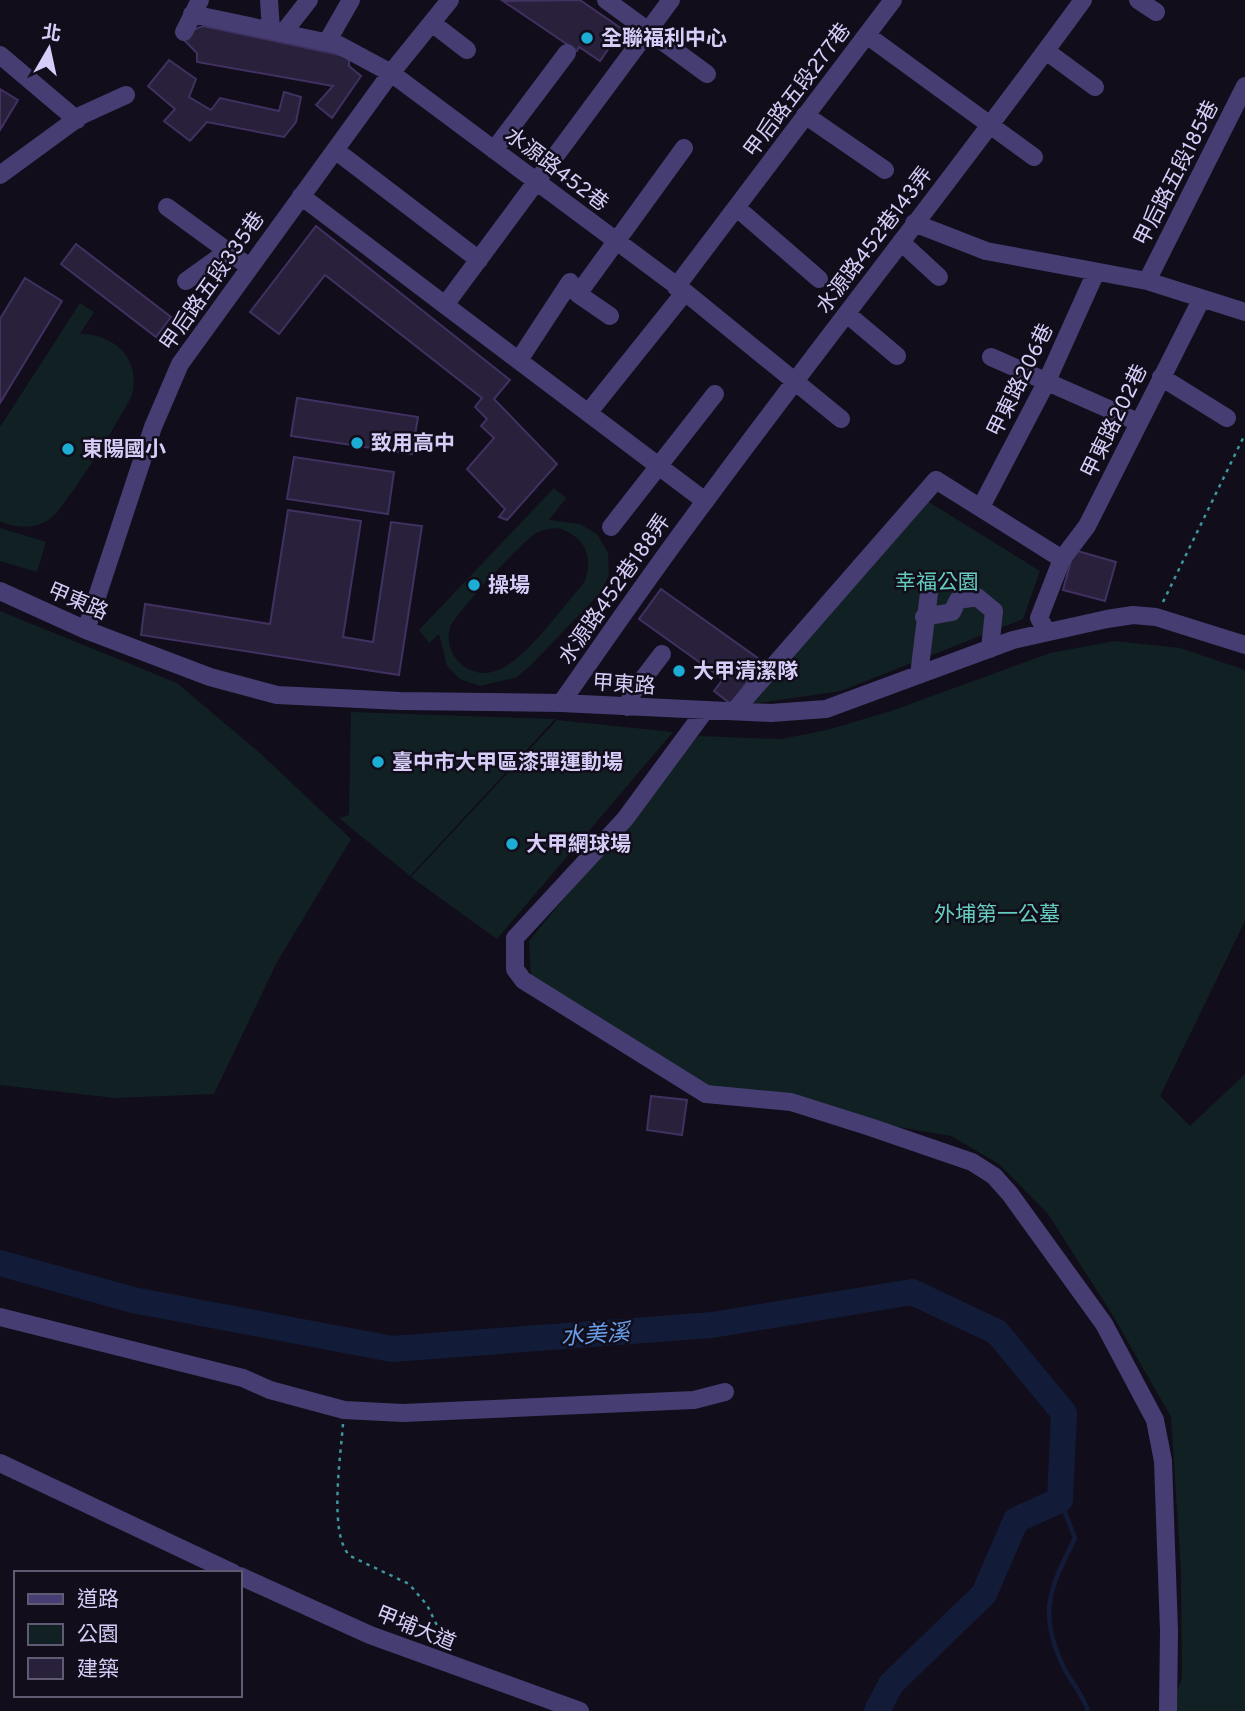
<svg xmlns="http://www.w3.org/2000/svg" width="1245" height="1711" viewBox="0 0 1245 1711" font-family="Overpass,'Noto Sans TC',sans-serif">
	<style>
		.green { fill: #112123; fill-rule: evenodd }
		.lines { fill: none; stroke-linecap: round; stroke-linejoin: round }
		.stream { stroke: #121c39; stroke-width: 4.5 }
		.river { stroke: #121c39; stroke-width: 26 }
		.building { fill: #29203c; stroke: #403161; stroke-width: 2 }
		.path { stroke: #3c979d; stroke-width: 2.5; stroke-dasharray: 3.5 5; stroke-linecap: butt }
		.minor { stroke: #463e73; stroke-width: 18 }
		.poi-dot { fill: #1dacd3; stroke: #110d1a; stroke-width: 2.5 }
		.labels { text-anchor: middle; stroke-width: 5; stroke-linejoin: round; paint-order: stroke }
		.poi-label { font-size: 21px; font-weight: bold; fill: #d7cdf8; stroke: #110d1a; text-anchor: start }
		.street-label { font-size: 21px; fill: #d7cdf8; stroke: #110d1a }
		.park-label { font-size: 21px; fill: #64cdbf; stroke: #110d1a }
		.water-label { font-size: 23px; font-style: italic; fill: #699fea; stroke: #110d1a }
	</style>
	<rect width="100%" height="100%" fill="#110d1a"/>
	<path class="green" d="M80 303 94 312 80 334C115 334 141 359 132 395 121 418 68 504 51 518 37 529 16 529 0 521V427Z
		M554 488 566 498 549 520 580 524 597 534 608 553 609 575 600 593 530 666 517 677 480 686 460 679 447 666 439 634 429 643 419 630ZM557 528C584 535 595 557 584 583 561 608 528 658 498 670 471 682 442 656 450 628 454 614 518 547 532 536 539 530 548 529 557 528Z
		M924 499 1040 571 1023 619 841 691 752 704Z
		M0 528 46 542 37 572 0 561Z
		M0 611 177 683 261 754 351 839 277 962 214 1094 115 1098 0 1085Z
		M1115 641 1180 648 1245 670V921L1160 1096 1190 1126 1245 1074V1711H1169L1182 1679 1181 1571 1171 1417 1112 1314 1048 1214 999 1164 951 1136 720 1097 531 977 529 941 698 736 781 739 827 730 891 711 1050 653Z
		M351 712 555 719 410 876 339 818 349 815Z
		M557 720 673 732 497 939 411 877Z"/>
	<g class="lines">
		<path class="stream" d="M1060 1500 1075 1538C1050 1589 1037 1612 1064 1668 1072 1683 1083 1695 1088 1711"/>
		<path class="river" d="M0 1263 133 1300 392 1349 712 1325 912 1292 997 1332 1064 1413 1060 1500 1016 1520 984 1594 891 1684 877 1711"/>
	</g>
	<path class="building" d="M580 0 622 29 600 61 579 47 577 51 503 1Z
		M203 26 349 57V66L361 76 332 118 316 105 333 86 197 62V53L184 40 190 31Z
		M169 60 196 79 189 97 211 110 220 98 279 111 284 92 301 97 296 122 284 137 207 122 190 141 164 121 175 109 148 86Z
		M0 89 18 100 0 130Z
		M316 226 510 380 494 399 557 464 507 520 499 517 505 509 467 469 494 438 481 426 487 419 475 407 482 398 325 275 279 334 250 312Z
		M76 244 171 317 156 337 61 264Z
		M25 278 62 301 0 403V319Z
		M297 398 418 417 412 454 291 436Z
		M294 457 394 472 388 514 287 499Z
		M288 510 361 521 343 637 373 642 391 522 422 526 399 675 141 635 145 604 270 624Z
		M1074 550 1116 562 1105 601 1063 590Z
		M661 589 762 661 731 704 714 691 723 679 639 619Z
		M651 1096 687 1100 682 1135 647 1130Z"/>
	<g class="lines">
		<path class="path" d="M1163 602 1245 434
			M343 1424C341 1454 328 1535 350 1556L409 1584 427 1605 448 1648"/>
		<path class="minor" d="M269 0 271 30
			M606 0 707 74
			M671 0 445 305 705 501
			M1138 0 1156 12
			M192 14 339 45 391 73 685 292 841 419
			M432 23 467 50
			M184 32 200 0
			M283 33 309 0
			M868 36 1034 157
			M327 42 351 0
			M1046 51 1095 87
			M0 55 77 120
			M805 115 885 170
			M335 150 479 260
			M494 150 567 53
			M0 175 82 115 126 95
			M301 196 445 305
			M167 207 248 266
			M737 208 819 279
			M914 223 986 251 1147 281 1245 312
			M901 242 939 277
			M186 281 228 251
			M1147 281 1245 86
			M676 287 893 0
			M847 314 897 356
			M610 316 578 294 684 148
			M991 357 1138 422
			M519 360 570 282
			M1161 377 1227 418
			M588 413 685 292
			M981 507 1046 383 1096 272
			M611 527 715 394
			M1062 559 1087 526 1201 300
			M0 591 86 630 210 677 277 695 400 701 561 703 771 713 826 709 1013 640 1107 619 1133 615 1156 617 1245 645
			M924 617 952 612 958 600 977 597 994 611 990 649
			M86 630 153 427 180 364 391 73 450 0
			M919 675 929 593
			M561 703C609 635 656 566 706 500 830 332 960 169 1083 0
			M627 707 633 692 662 654
			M736 709 936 480 1062 559 1039 618 1047 632
			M704 712 625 819 515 938V969L523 980 706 1094 791 1102 870 1127 972 1162 994 1176 1010 1194 1104 1324 1155 1420 1163 1461 1169 1631 1168 1711
			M0 1317 243 1378 270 1390 344 1410 403 1413 694 1400 725 1392
			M0 1463 233 1573
			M240 1576 370 1635 580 1711"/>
	</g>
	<g class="poi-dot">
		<circle cx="587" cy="38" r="7"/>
		<circle cx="357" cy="443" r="7"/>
		<circle cx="68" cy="449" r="7"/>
		<circle cx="474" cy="585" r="7"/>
		<circle cx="679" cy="671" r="7"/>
		<circle cx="378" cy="762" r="7"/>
		<circle cx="512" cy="844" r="7"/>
	</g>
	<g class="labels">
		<g class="poi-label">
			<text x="601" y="45">全聯福利中心</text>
			<text x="371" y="450">致用高中</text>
			<text x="82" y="456">東陽國小</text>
			<text x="488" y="592">操場</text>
			<text x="693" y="678">大甲清潔隊</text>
			<text x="392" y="769">臺中市大甲區漆彈運動場</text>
			<text x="526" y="851">大甲網球場</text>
		</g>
		<g class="street-label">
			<text transform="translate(797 90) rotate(-53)" y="7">甲后路五段277巷</text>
			<text transform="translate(557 169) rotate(37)" y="7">水源路452巷</text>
			<text transform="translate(1176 173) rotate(-63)" y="7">甲后路五段185巷</text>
			<text transform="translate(874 240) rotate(-53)" y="7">水源路452巷143弄</text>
			<text transform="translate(212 281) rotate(-55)" y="7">甲后路五段335巷</text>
			<text transform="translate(1020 380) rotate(-64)" y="7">甲東路206巷</text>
			<text transform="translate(1114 421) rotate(-64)" y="7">甲東路202巷</text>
			<text transform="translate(614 589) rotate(-55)" y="7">水源路452巷188弄</text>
			<text transform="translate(78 601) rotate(23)" y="7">甲東路</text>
			<text transform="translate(624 684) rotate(4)" y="7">甲東路</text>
			<text transform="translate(416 1628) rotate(22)" y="7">甲埔大道</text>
		</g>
		<g class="park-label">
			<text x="937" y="589">幸福公園</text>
			<text x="997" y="921">外埔第一公墓</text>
		</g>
		<g class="water-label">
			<text transform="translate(595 1334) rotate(-4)" y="8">水美溪</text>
		</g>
	</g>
	<rect x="14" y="1571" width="228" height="126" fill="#110d1a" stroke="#605a73" stroke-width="2"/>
	<rect x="28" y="1594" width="35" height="10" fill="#463e73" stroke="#605a73" stroke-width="2"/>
	<text x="77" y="1606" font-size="21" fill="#d7cdf8">道路</text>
	<rect x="28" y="1624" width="35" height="21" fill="#112123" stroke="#605a73" stroke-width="2"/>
	<text x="77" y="1641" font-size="21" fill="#d7cdf8">公園</text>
	<rect x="28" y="1658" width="35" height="21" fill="#29203c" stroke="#605a73" stroke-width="2"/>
	<text x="77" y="1676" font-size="21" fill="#d7cdf8">建築</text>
	<g transform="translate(49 49) rotate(9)" stroke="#110d1a" stroke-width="5" paint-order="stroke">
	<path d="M0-5L12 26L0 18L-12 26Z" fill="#d7cdf8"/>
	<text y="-10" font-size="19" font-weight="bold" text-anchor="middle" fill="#d7cdf8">北</text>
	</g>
</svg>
